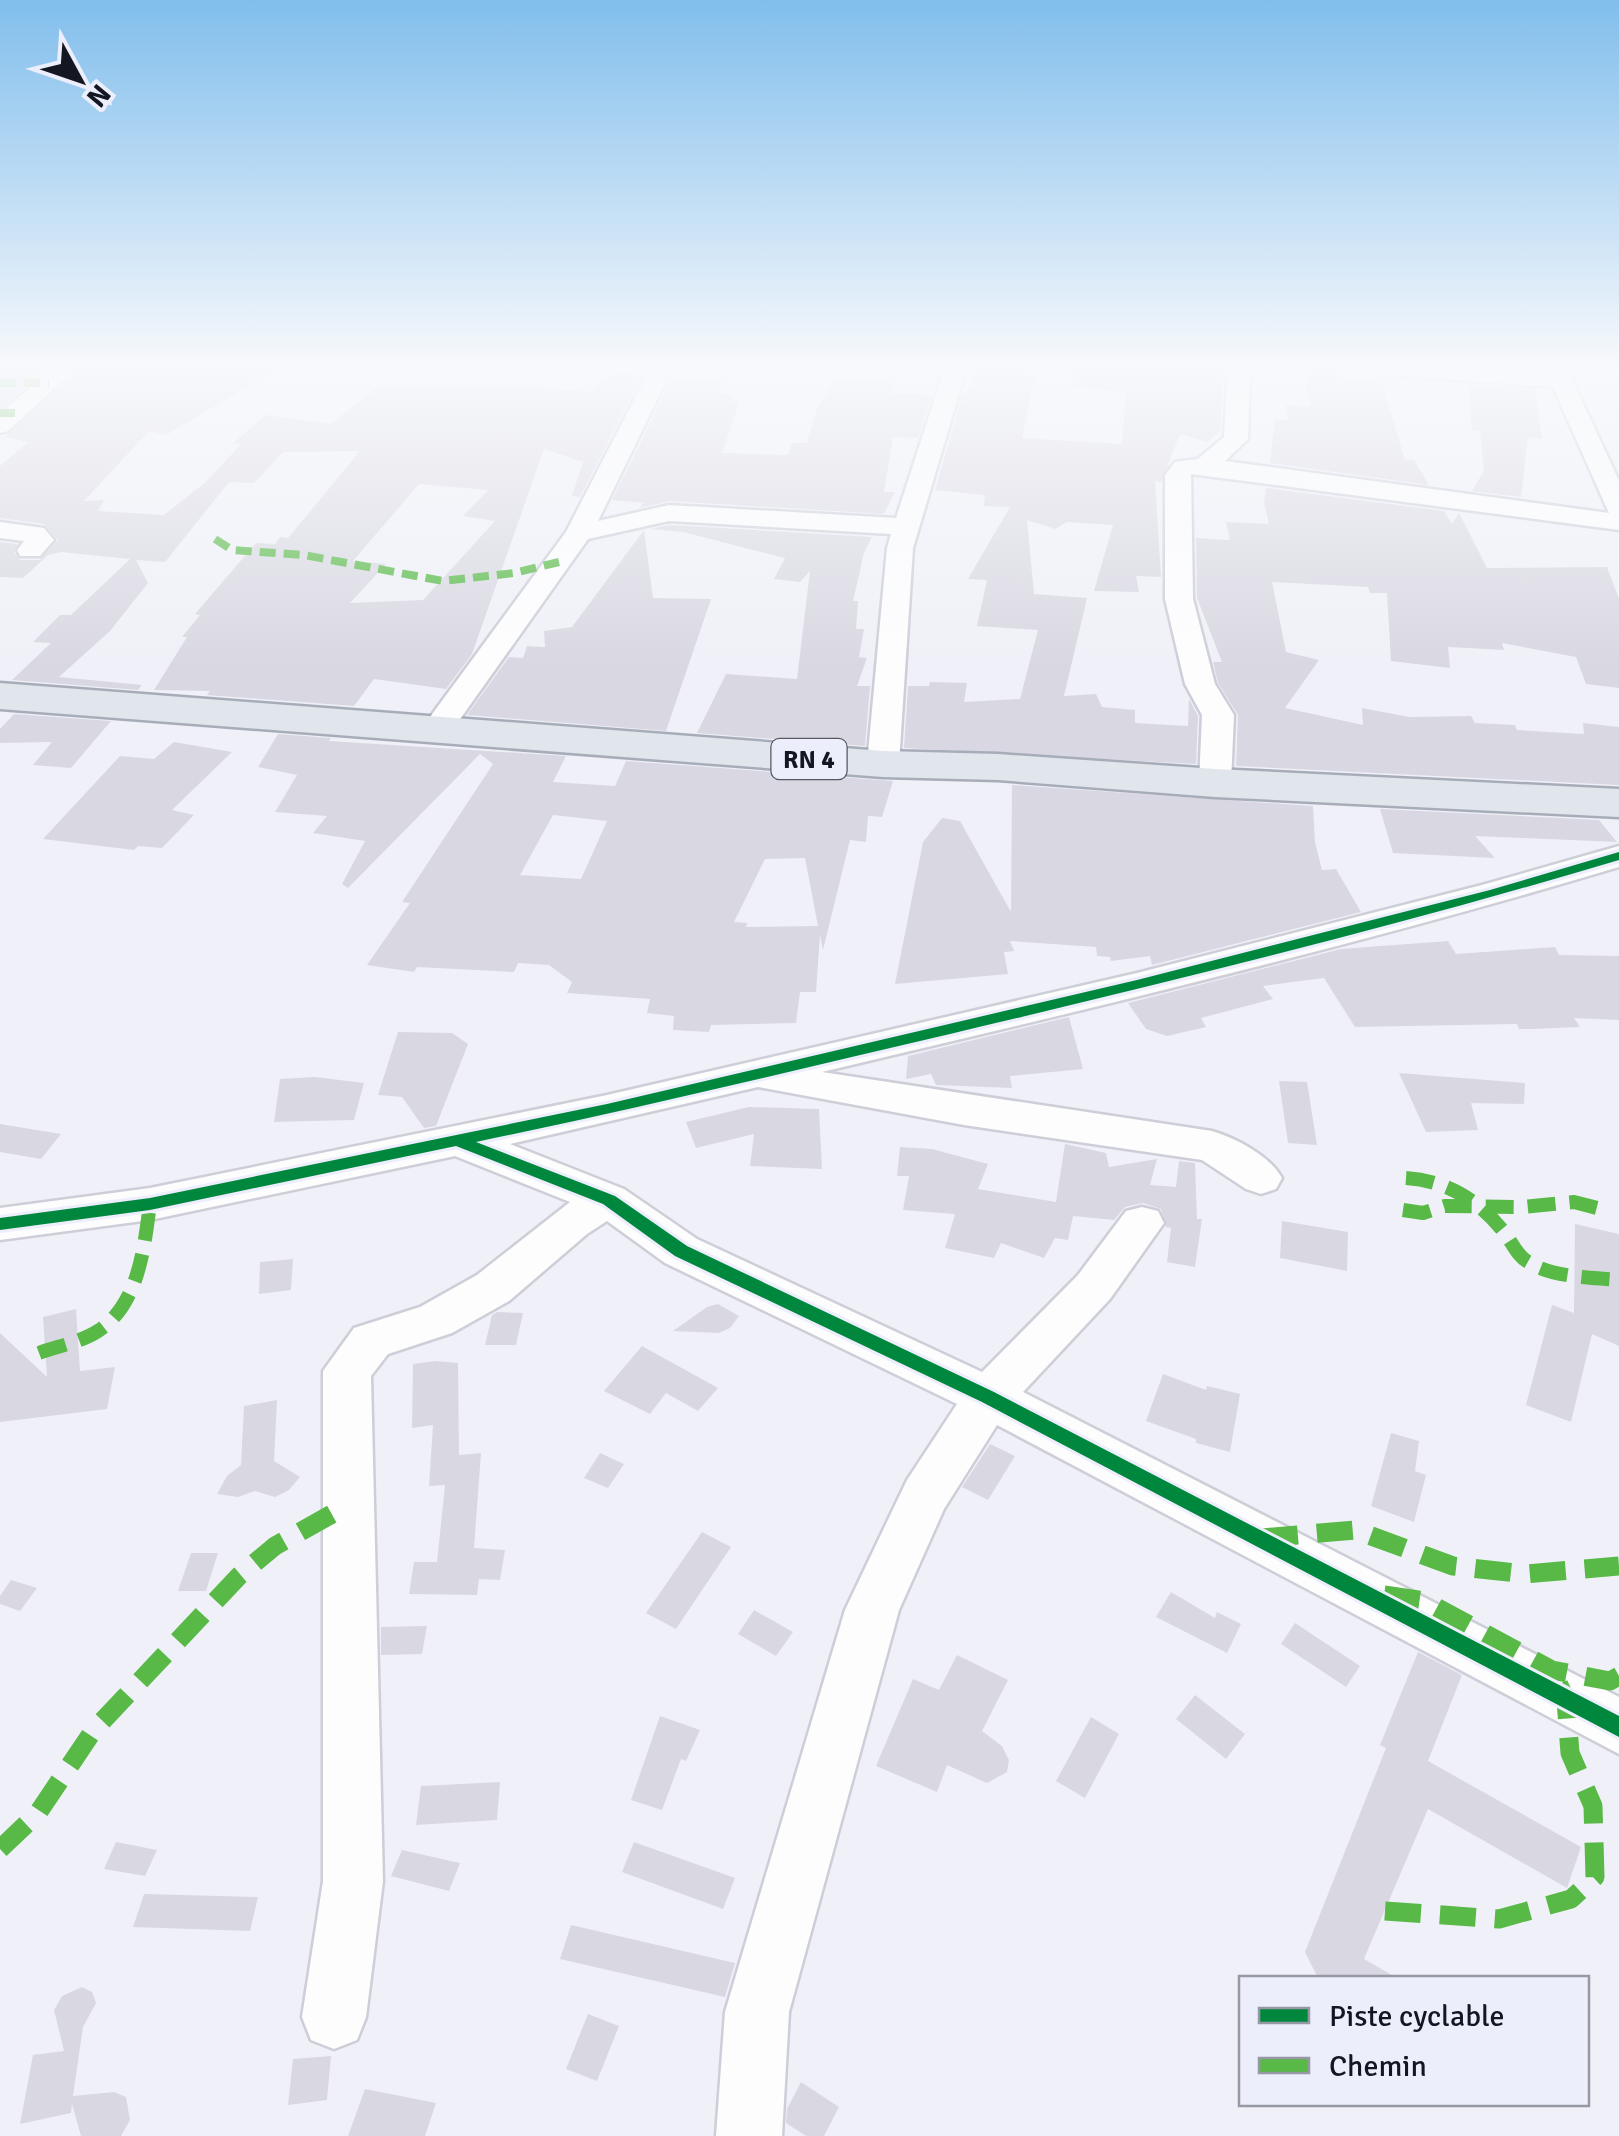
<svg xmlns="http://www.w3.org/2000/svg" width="1619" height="2136" viewBox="0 0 1619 2136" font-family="Signika,sans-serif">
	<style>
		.building { fill: #d9d8e2; fill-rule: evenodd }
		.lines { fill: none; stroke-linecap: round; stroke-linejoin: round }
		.minor-casing { stroke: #cdced7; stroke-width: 5 }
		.trunk-casing { stroke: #a7adb8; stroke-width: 5 }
		.minor { fill: #fdfdfe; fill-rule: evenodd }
		.trunk { fill: #e1e5ec; fill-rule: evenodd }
		.quiet-far2 { stroke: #58b947; stroke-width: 8; stroke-dasharray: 16 8; stroke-linecap: butt }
		.quiet-far1 { stroke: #58b947; stroke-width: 14; stroke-dasharray: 28 14; stroke-linecap: butt }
		.quiet { stroke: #58b947; stroke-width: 19; stroke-dasharray: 36 19; stroke-linecap: butt }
		.cycleway-casing { stroke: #eceefc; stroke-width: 6 }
		.cycleway { fill: #00873e; fill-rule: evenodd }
		.labels { text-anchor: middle; stroke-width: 8; stroke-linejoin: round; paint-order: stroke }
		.shield { fill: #eceefc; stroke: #555763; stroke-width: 2.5 }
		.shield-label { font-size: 25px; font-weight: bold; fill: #141621 }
	</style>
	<rect width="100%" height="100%" fill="#f0f1f8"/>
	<path class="building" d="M0 367H47L0 409Z
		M82 367H281L166 435 149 431 84 501 104 500 98 511 164 515 207 481 241 444 233 443 266 415 331 424 379 385 518 386 591 392 608 371 643 374 580 497 572 496 583 462 544 449 472 654 446 689 374 679 354 706 207 695 210 691 154 690 187 637H182L200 615 195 614 256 543 275 544 280 537 288 538 360 451 283 452 254 483 229 482 165 562 136 560 148 583 110 631 59 677 142 685 138 690 12 680 51 643 33 642 60 615H71L130 559 61 552 48 555 23 578 0 577V542L17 544 14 552 20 560H40L58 540 44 524 0 518V466L28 442 5 437ZM419 484 488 490 463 516 495 521 423 600 350 603 386 564 353 561Z
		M978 367 1036 372 1022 438 1122 444 1126 392 1073 387 1074 367 1224 369 1220 431 1207 442 1180 434 1161 482 1155 481 1161 577 1136 576 1139 592 1094 591 1113 525 1067 522 1055 529 1027 520 1034 594 1087 598 1064 696 1096 694 1102 707 1135 710V723L1188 726 1189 699 1198 716 1196 764 904 748 908 686H929L930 682 967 683 964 702 1020 699 1038 630 977 626 987 580 968 579 1010 507 984 506 985 495 935 490 963 393H967Z
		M1340 368 1343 379 1382 383 1405 460H1414L1429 485 1270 463 1275 419 1288 420 1286 405 1310 407 1305 382H1309L1307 369Z
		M673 377H722L719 394 734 395 731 401H740L722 453 788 455 792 443H807L818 406 836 381 892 382 893 393 932 395 918 438 893 437 884 492H895L884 514 669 501 640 508 643 503 612 500Z
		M1468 385 1535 389 1542 439 1528 437 1521 497 1472 491 1484 471 1480 431 1472 430Z
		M1266 488 1444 511 1452 524 1459 513 1487 568 1607 567 1619 599V688L1586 684 1576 657 1502 643 1504 650 1448 647 1450 668 1391 661 1387 593H1370L1368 587 1272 582 1286 652 1319 660 1285 708 1363 725 1362 708 1409 717 1471 716 1475 723 1515 725 1517 730 1584 734 1583 723 1619 727V785L1236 766 1238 715 1218 683 1213 662H1222L1197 598 1196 538 1230 540 1226 522 1269 524 1264 502Z
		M669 525 872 537 864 553 853 601H858L856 629H864L859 657 867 658 857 686H870L865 746 697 733 726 674 797 679 810 571 800 582 774 579 785 558 683 532 650 529Z
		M644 530 653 598 711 599 666 731 467 715 509 657 523 658 527 646 545 647 544 631 572 627Z
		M14 714 111 721 71 768 33 765 52 742 0 743V729Z
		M278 734 331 738 329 741 566 756 553 782 615 786 626 761 893 781 882 817 868 816 866 842 850 840 823 950 820 935 816 992H800L796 1023 711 1025 709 1032 673 1030 674 1016 647 1013 650 999 567 993 572 982 549 965 518 963 514 972 417 967 414 972 367 965 410 903 402 902 493 764 480 754 348 888 342 884 365 841 313 833 327 816 275 812 297 775 258 767ZM553 815 607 821 581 879 520 875ZM805 858 818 926 746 927 747 923 734 922 765 859Z
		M174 742 232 752 172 810 194 815 162 848 138 846 134 850 43 839 120 756 154 759Z
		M1012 785 1313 806 1315 842 1322 870 1336 869 1361 912 1152 965 1150 956 1111 961 1110 957 1097 956 1096 947 1010 941 1014 951 1004 952 1008 974 895 984 923 842 942 818 960 821 1011 912Z
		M1380 809 1599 820 1617 842 1475 836 1495 858 1393 853Z
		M1448 941 1456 954 1555 947 1559 955 1619 956V1020L1574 1018 1580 1027 1532 1029H1519L1517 1024 1355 1027 1324 978 1263 986 1273 999 1201 1018 1206 1027 1167 1036 1146 1029 1128 1003 1341 949Z
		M1069 1017 1083 1069 1010 1076 1012 1088 936 1085 931 1074 906 1079 908 1056Z
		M398 1032 452 1033 468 1044 436 1126 424 1128 402 1097 378 1095Z
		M1399 1073 1525 1083 1524 1104 1471 1103 1478 1130 1426 1132Z
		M315 1077 364 1083 354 1120 274 1122 280 1079Z
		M1279 1081 1307 1082 1317 1145 1288 1143Z
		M749 1107 819 1109 822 1169 750 1166 754 1134 696 1148 686 1122Z
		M0 1124 61 1134 41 1159 0 1152Z
		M1065 1144 1106 1153 1109 1167 1157 1159 1150 1185 1176 1187 1179 1161 1195 1163 1197 1219H1202L1195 1267 1167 1262 1171 1228 1166 1227 1161 1209 1143 1203 1125 1207 1114 1220 1073 1216 1068 1240 1055 1238 1044 1258 1001 1243 994 1258 945 1248 955 1214 903 1210 909 1176H897L900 1147 932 1149 988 1164 978 1189 1056 1202Z
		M1282 1221 1348 1232 1347 1271 1280 1258Z
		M1575 1224 1619 1234V1346L1592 1334 1571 1422 1526 1405 1552 1305 1574 1313Z
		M293 1259 291 1290 259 1294 260 1262Z
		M718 1304 739 1316 730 1328 719 1333 673 1331 707 1307Z
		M76 1309 80 1371 115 1367 107 1409 0 1422V1333L47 1377 43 1317Z
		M497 1312 523 1313 516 1345H485L492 1315Z
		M642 1346 718 1388 698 1411 666 1393 650 1414 604 1391Z
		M435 1361 458 1363 459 1455 481 1453 474 1548 505 1550 500 1580 479 1579 477 1595 409 1594 414 1562H437L445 1485 429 1486 433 1425 412 1428 413 1364Z
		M1163 1374 1206 1390 1207 1386 1240 1394 1230 1452 1196 1443V1439L1146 1421Z
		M277 1400 274 1461 300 1477 289 1490 275 1497 255 1491 238 1497 217 1494 227 1476 241 1465 244 1406Z
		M1391 1433 1419 1441 1415 1471 1426 1475 1414 1522 1371 1506Z
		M990 1444 1015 1456 988 1500 962 1487Z
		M600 1453 624 1464 608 1488 584 1478Z
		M702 1532 731 1547 676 1629 646 1613Z
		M191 1553H218L206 1591H178Z
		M11 1580 37 1588 20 1611 0 1604V1596Z
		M1171 1592 1215 1618 1217 1612 1241 1624 1227 1653 1156 1617Z
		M754 1610 793 1632 776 1656 738 1634Z
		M1295 1623 1360 1666 1346 1687 1281 1644Z
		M427 1626 422 1654 381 1655V1627Z
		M1418 1652 1462 1675 1428 1761 1581 1847 1567 1888 1428 1809 1364 1959 1397 1978H1318L1305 1952 1386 1748 1380 1745Z
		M957 1655 1008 1680 982 1731 1002 1746 1009 1760 1007 1772 987 1783 947 1765 937 1792 876 1766 913 1679 939 1690Z
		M1195 1695 1245 1734 1226 1759 1176 1719Z
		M660 1716 700 1730 686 1761 681 1759 662 1810 631 1800Z
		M1091 1717 1119 1734 1085 1798 1056 1781Z
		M500 1782 497 1820 416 1825 421 1786Z
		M116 1842 157 1850 145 1876 104 1869Z
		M634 1842 735 1878 723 1909 622 1872Z
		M402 1850 460 1863 449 1891 391 1876Z
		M144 1894 258 1897 250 1931 133 1927Z
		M571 1925 735 1963 725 1997 560 1959Z
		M82 1987 92 1992 96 2003 83 2027 73 2096 114 2092 126 2097 130 2120 121 2136H81L72 2104 71 2113 20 2124 33 2055 64 2051 54 2010 62 1996Z
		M588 2014 619 2026 597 2081 566 2069Z
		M331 2056 327 2100 288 2105 293 2059Z
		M801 2082 839 2107 824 2136H806L786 2123 787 2109Z
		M365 2089 436 2103 425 2136H348Z"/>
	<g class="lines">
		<defs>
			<path id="minor" d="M53 367H78L8 431 0 433V414Z
				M651 367H673L598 521 669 505 896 518 945 367H967L913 548 899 764 894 771H872L867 764 887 548 891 534 669 521 588 539 446 739H424L419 732 566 532Z
				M1228 367H1250L1248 439 1225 461 1609 513 1553 387 1374 374 1363 367H1470L1546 373 1544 367H1566L1619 481V530L1191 474 1193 599 1215 684 1234 715 1231 783 1227 790H1203L1199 783 1202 715 1185 684 1165 599V475L1175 462 1198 459 1224 437Z
				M0 522 44 528 54 540 40 556H20L17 550 24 541 0 538Z
				M1619 846V867C1356 946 1089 1009 822 1072L1212 1131C1236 1138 1270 1156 1282 1178L1276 1189 1261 1194 1246 1189 1202 1160 964 1125 758 1087 510 1144 624 1189 697 1239 982 1372 1078 1275 1126 1211 1142 1207 1158 1211 1164 1223 1110 1299 1023 1392 1619 1697V1754L997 1425 944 1509 899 1610 789 2012 782 2136H716L725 2012 845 1610 907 1480 957 1404 665 1263 607 1221 587 1234 509 1301 452 1333 388 1354 371 1376 383 1881 366 2017 357 2040 334 2049 311 2040 302 2017 323 1881V1371L354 1328 420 1307 477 1275 570 1202 455 1156 150 1220 0 1240V1208L150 1188 607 1095 1137 973 1482 885Z"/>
			<path id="trunk" d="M0 683 883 751 998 754 1215 769 1619 789V817L1215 797 998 780 883 777 0 709Z"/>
		</defs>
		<use href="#minor" class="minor-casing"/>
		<use href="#trunk" class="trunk-casing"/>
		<use href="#minor" class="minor"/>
		<use href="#trunk" class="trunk"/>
		<path class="quiet-far2" d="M0 383H49
			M0 413H15
			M215 539 232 550 304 555 443 581 514 573 559 562"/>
		<path class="quiet-far1" d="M1406 1178C1448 1181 1478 1200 1504 1232 1512 1242 1517 1256 1528 1262 1554 1278 1590 1277 1619 1280
			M1403 1210 1423 1213 1445 1206 1523 1207 1574 1202 1605 1210
			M39 1353C58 1346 81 1342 98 1331 139 1304 144 1248 150 1204"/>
		<path class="quiet" d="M1262 1538 1355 1530 1453 1566 1525 1574 1619 1566
			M1384 1595 1425 1601 1552 1670 1610 1681 1619 1676
			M0 1849 38 1813 93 1731 239 1576 275 1546 348 1505
			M1385 1911 1499 1919 1571 1899 1595 1877 1593 1806 1570 1753 1566 1700 1552 1670"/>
		<defs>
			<path id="cycleway" d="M1619 852V860C1398 926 1174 981 950 1034 792 1071 635 1109 476 1142L615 1196 687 1246 994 1392 1619 1716V1737L982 1402 675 1256 603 1204 456 1146 150 1210 0 1230V1218L150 1198 607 1104 1137 980 1490 890Z"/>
		</defs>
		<use href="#cycleway" class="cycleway-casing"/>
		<use href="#cycleway" class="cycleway"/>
	</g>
	<linearGradient id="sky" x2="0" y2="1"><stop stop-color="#81beec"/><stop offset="0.55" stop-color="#f8f9fc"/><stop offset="1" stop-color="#f8f9fc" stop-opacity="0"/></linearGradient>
	<rect width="1619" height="666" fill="url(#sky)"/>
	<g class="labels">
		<rect class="shield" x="771.5" y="739" width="75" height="40" rx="8"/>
		<g class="shield-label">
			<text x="809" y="768">RN 4</text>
		</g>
	</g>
	<rect x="1239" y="1976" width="350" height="130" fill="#eceefc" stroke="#9698a4" stroke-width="2.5"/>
	<rect x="1259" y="2008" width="50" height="15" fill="#00873e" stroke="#9698a4" stroke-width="2.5"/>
	<text x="1329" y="2026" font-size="30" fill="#141621">Piste cyclable</text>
	<rect x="1259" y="2058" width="50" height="15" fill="#58b947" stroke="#9698a4" stroke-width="2.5"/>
	<text x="1329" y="2076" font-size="30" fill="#141621">Chemin</text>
	<g transform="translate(80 80) rotate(130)" stroke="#eceefc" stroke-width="8" paint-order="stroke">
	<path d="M0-8L18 38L0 25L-18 38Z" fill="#141621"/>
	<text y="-15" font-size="28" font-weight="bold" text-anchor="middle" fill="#141621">N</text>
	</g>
</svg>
